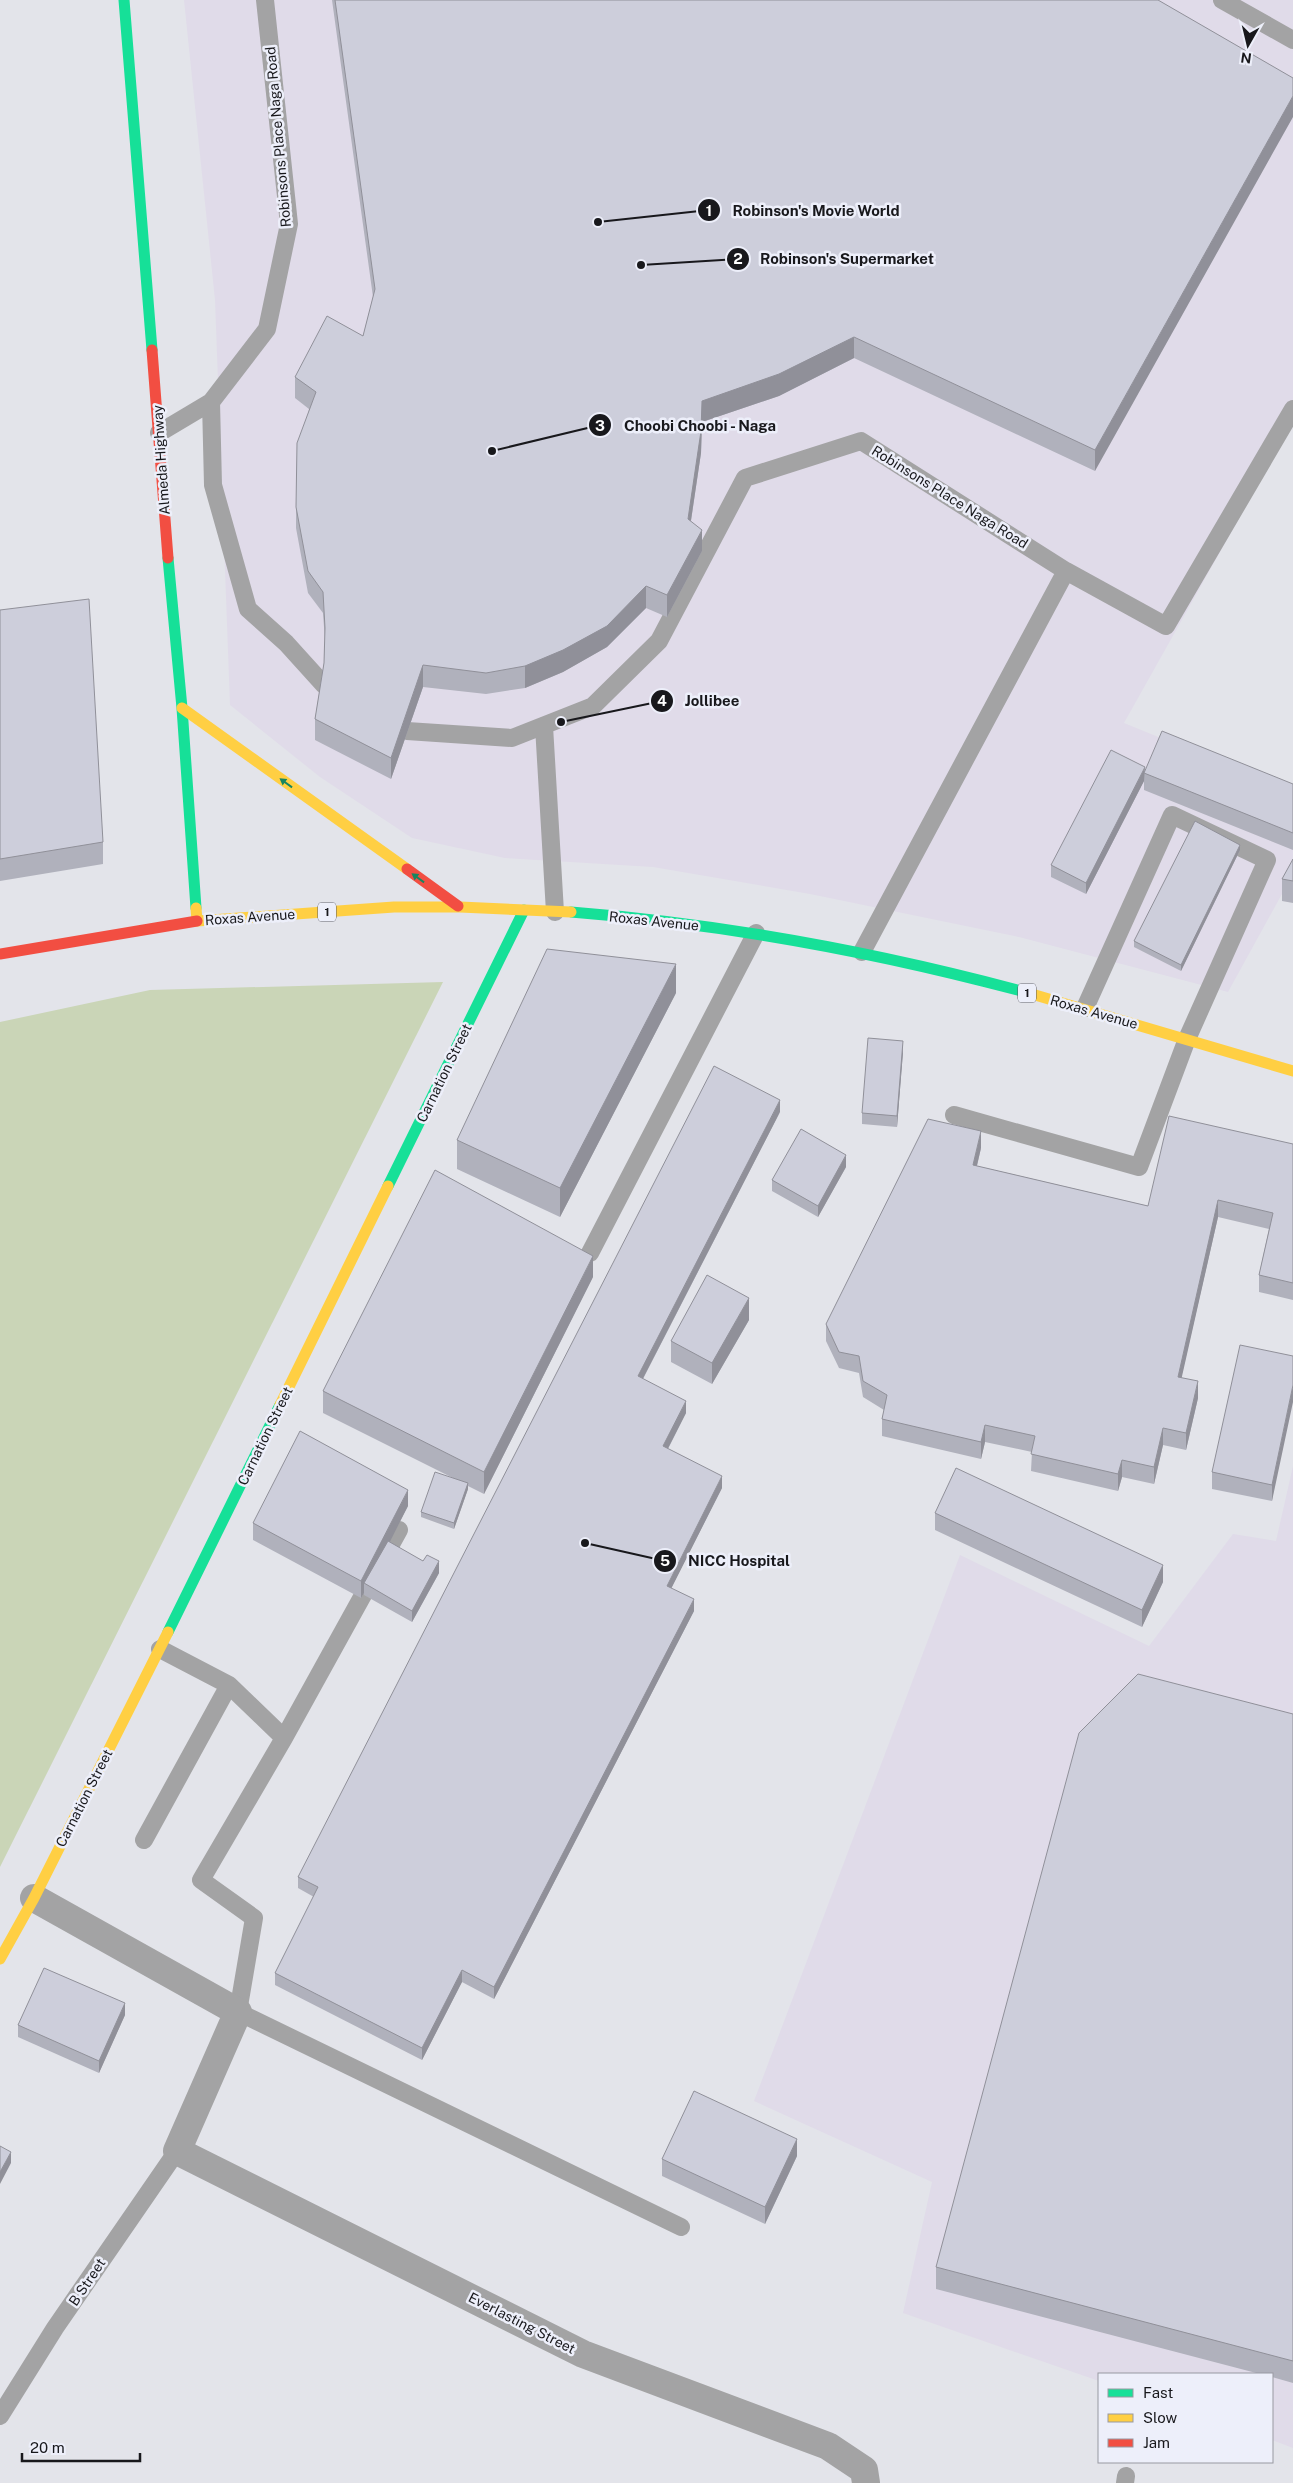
<svg xmlns="http://www.w3.org/2000/svg" width="1293" height="2483" viewBox="0 0 1293 2483" font-family="'Public Sans',sans-serif">
	<style>
		.commercial { fill: #e0dbe9 }
		.green { fill: #cad5b7 }
		.lines { fill: none; stroke-linecap: round; stroke-linejoin: round }
		.lane { stroke: #a3a3a4; stroke-width: 18 }
		.street { stroke: #a3a3a4; stroke-width: 28 }
		.fast { stroke: #16e098; stroke-width: 11 }
		.slow { stroke: #ffcf43; stroke-width: 11 }
		.jam { stroke: #f24e42; stroke-width: 11 }
		.wall { fill: #b0b1bc }
		.shaded-wall { fill: #909099 }
		.building { fill: #cdcedb; stroke: #909099 }
		.oneway { fill: #178660 }
		.labels { text-anchor: middle; stroke-width: 5; stroke-linejoin: round; paint-order: stroke }
		.shield { fill: #edeffa; stroke: #58585f; stroke-width: 1 }
		.shield-label { font-size: 12px; font-weight: bold; fill: #18181c }
		.street-label { font-size: 14px; fill: #18181c; stroke: #edeffa }
		.leader { fill: none; stroke: #18181c; stroke-width: 2 }
		.callout-dot { fill: #18181c; stroke: #edeffa; stroke-width: 2 }
		.mark-label { font-size: 15px; text-anchor: middle; font-weight: bold; fill: #fff }
		.callout-label { font-size: 15px; text-anchor: middle; font-weight: bold; fill: #18181c; stroke: #edeffa; stroke-width: 5; stroke-linejoin: round; paint-order: stroke }
	</style>
	<rect width="100%" height="100%" fill="#e3e4ea"/>
	<path class="commercial" d="M184 0H1293V422L1124 723 1293 792V874L1228 992 1019 937 810 894 653 867 505 858 412 838 320 777 230 705 215 300Z
		M1293 1466V2448L1272 2440V2374H1099V2381L903 2313 932 2182 754 2101 960 1555 1149 1646 1233 1534 1276 1541Z"/>
	<path class="green" d="M443 982 0 1867V1022L150 990Z"/>
	<g class="lines">
		<path class="lane" d="M1222 0 1293 40
			M211 402 213 485 248 609 286 643 324 685
			M159 433 211 402 267 329 289 224 265 0
			M1066 571 1166 626 1293 409
			M544 726 555 912
			M407 731 512 738 593 706 659 641 745 478 861 441 1066 571 862 952
			M954 1115 1139 1167 1187 1039 1267 860 1172 815 1085 1008
			M590 1253 756 933
			M399 1530 284 1738 201 1880 254 1918 238 2012 681 2227
			M160 1649 229 1685 284 1738
			M144 1840 229 1685
			M0 2416 55 2328 177 2151
			M1125 2483 1126 2476"/>
		<path class="street" d="M34 1898 238 2012 177 2151 583 2354 828 2446 864 2470 866 2483"/>
		<path class="fast" d="M124 0 152 350
			M168 558 182 708 196 908
			M571 912C725 924 876 952 1025 992
			M388 1186 524 910
			M168 1632 280 1405"/>
		<path class="slow" d="M182 708 407 869
			M196 908 197 921 394 907H460L571 912
			M1025 992 1293 1071
			M280 1405 388 1186
			M0 1959 34 1898 168 1632"/>
		<path class="jam" d="M152 350 168 558
			M407 869 458 906
			M0 954 197 921"/>
	</g>
	<path class="wall" d="M332 0H1158L1095 471 854 358 779 396 702 422 701 453 691 521 702 551 667 617 646 608 607 647 563 672 525 688 486 694 423 687 391 779 315 740V719L324 663 325 641 323 613 308 593 296 528V507L309 409 295 398V377L363 336 373 297Z
		M0 610 103 842V864L0 881Z
		M1145 771 1293 784V850L1144 790V781L1086 894 1051 877V865Z
		M1240 850 1181 971 1134 947V941Z
		M1293 859V903L1282 901V879Z
		M676 993 560 1217 457 1169V1140Z
		M903 1052 897 1127 862 1124V1113Z
		M780 1112 643 1379 686 1413 668 1449 722 1488 671 1588 694 1611 494 1999 462 1982 422 2060 275 1985V1973L314 1897 298 1888V1877Z
		M1293 1144V1300L1259 1292V1275L1269 1229 1218 1217 1181 1378 1198 1398 1186 1450 1163 1445 1154 1484 1122 1477 1118 1491 1031 1471 1032 1452 985 1442 981 1459 882 1436V1419L884 1410 863 1397 859 1373 839 1368 826 1341V1324L981 1148 977 1166 1148 1206Z
		M846 1167 818 1217 772 1191V1180Z
		M593 1277 484 1494 468 1486V1489L454 1529 421 1517V1512L453 1478 323 1413V1391Z
		M749 1320 712 1384 671 1362V1341Z
		M1293 1356 1272 1501 1212 1489V1472Z
		M408 1506 389 1542 439 1573 412 1622 364 1595V1593L361 1598 253 1540V1523Z
		M935 1513 1163 1582 1142 1627 935 1530Z
		M1293 1714V2383L1272 2377V2374H1260L936 2289V2267Z
		M125 2015 99 2073 18 2037V2025Z
		M797 2156 765 2224 662 2176V2159Z"/>
	<path class="shaded-wall" d="M1293 96V117L1095 471V450Z
		M854 337V358L779 396 702 422 701 453 688 540V519L702 401Z
		M702 530V551L667 617V595Z
		M646 586V608L607 647 563 672 525 688V666Z
		M423 665V687L391 779V758Z
		M1145 767 1144 781 1086 894V883Z
		M1240 845V850L1181 971V965Z
		M676 964V993L560 1217V1188Z
		M903 1041V1052L897 1127V1116Z
		M780 1100V1112L638 1388V1376Z
		M981 1131V1148L973 1182V1165Z
		M846 1155V1167L818 1217V1206Z
		M1218 1200V1217L1178 1394V1377Z
		M593 1256V1277L484 1494V1472Z
		M749 1298V1320L712 1384V1363Z
		M1198 1381V1398L1186 1450V1433Z
		M1293 1385V1402L1272 1501V1485Z
		M686 1401V1413L663 1458V1446Z
		M985 1425V1442L981 1459V1442Z
		M1163 1428V1445L1154 1484V1467Z
		M1122 1460V1477L1118 1491V1474Z
		M722 1476V1488L667 1597V1586Z
		M468 1483V1489L454 1529V1523Z
		M408 1490V1506L368 1585 364 1583V1593L361 1598V1581Z
		M439 1561V1573L412 1622V1611Z
		M1163 1565V1582L1142 1627V1610Z
		M694 1599V1611L494 1999V1987Z
		M462 1970V1982L422 2060V2048Z
		M125 2003V2015L99 2073V2061Z
		M797 2139V2156L765 2224V2207Z
		M11 2152V2163L0 2184V2172Z"/>
	<path class="building" d="M335 0H1158L1293 78V96L1095 450 854 337 779 374 702 401 701 431 688 519 702 530 667 595 646 586 607 626 563 650 525 666 486 673 423 665 391 758 315 719 324 663 325 628 323 592 308 571 296 507 297 443 316 392 295 377 327 316 363 336 375 289Z
		M89 599 103 842 0 859V610Z
		M1162 731 1293 784V833L1144 773Z
		M1111 750 1145 767 1086 883 1051 865Z
		M1195 821 1240 845 1181 965 1134 941Z
		M1293 859V881L1282 879Z
		M547 949 676 964 560 1188 457 1140Z
		M868 1038 903 1041 897 1116 862 1113Z
		M714 1066 780 1100 638 1376 686 1401 663 1446 722 1476 667 1586 694 1599 494 1987 462 1970 422 2048 275 1973 318 1887 298 1877Z
		M1169 1116 1293 1144V1283L1259 1275 1273 1213 1218 1200 1178 1377 1198 1381 1186 1433 1163 1428 1154 1467 1122 1460 1118 1474 1031 1454 1035 1436 985 1425 981 1442 882 1419 887 1395 863 1381 859 1356 839 1352 826 1324 928 1119 981 1131 973 1165 1148 1206Z
		M801 1129 846 1155 818 1206 772 1180Z
		M435 1170 593 1256 484 1472 323 1391Z
		M707 1275 749 1298 712 1363 671 1341Z
		M1240 1345 1293 1356V1385L1272 1485 1212 1472Z
		M300 1431 408 1490 361 1581 253 1523Z
		M956 1468 1163 1565 1142 1610 935 1513Z
		M435 1472 468 1483 454 1523 421 1512Z
		M388 1541 423 1561 427 1555 439 1561 412 1611 364 1583Z
		M1138 1674 1293 1714V2361L936 2267 1079 1733Z
		M44 1968 125 2003 99 2061 18 2025Z
		M694 2091 797 2139 765 2207 662 2159Z
		M0 2146 11 2152 0 2172Z"/>
	<defs><path id="oneway-solid" d="M-6-.8H1V-3.2L6.5 0L1 3.2V.8H-6Z" transform="scale(1.25)"/></defs>
	<g class="oneway">
		<use href="#oneway-solid" transform="translate(286 783) rotate(-144)"/>
		<use href="#oneway-solid" transform="translate(418 878) rotate(-144)"/>
	</g>
	<g class="labels">
		<g class="shield">
			<rect x="318" y="902.5" width="18" height="19" rx="4"/>
			<rect x="1018" y="983.5" width="18" height="19" rx="4"/>
		</g>
		<g class="shield-label">
			<text x="327" y="916">1</text>
			<text x="1027" y="997">1</text>
		</g>
		<g class="street-label">
			<text transform="translate(278 137) rotate(-95)" y="5">Robinsons Place Naga Road</text>
			<text transform="translate(161 460) rotate(-94)" y="5">Almeda Highway</text>
			<text transform="translate(950 497) rotate(32)" y="5">Robinsons Place Naga Road</text>
			<text transform="translate(250 917) rotate(-4)" y="5">Roxas Avenue</text>
			<text transform="translate(654 921) rotate(6)" y="5">Roxas Avenue</text>
			<text transform="translate(1094 1012) rotate(16)" y="5">Roxas Avenue</text>
			<text transform="translate(444 1073) rotate(-64)" y="5">Carnation Street</text>
			<text transform="translate(265 1436) rotate(-64)" y="5">Carnation Street</text>
			<text transform="translate(84 1798) rotate(-63)" y="5">Carnation Street</text>
			<text transform="translate(87 2282) rotate(-56)" y="5">B Street</text>
			<text transform="translate(522 2323) rotate(27)" y="5">Everlasting Street</text>
		</g>
	</g>
	<path class="leader" d="M598 222L709 210M641 265L738 259M492 451L600 425M561 722L662 701M585 1543L665 1561"/>
	<g class="callout-dot">
		<circle cx="598" cy="222" r="5"/>
		<circle cx="641" cy="265" r="5"/>
		<circle cx="492" cy="451" r="5"/>
		<circle cx="561" cy="722" r="5"/>
		<circle cx="585" cy="1543" r="5"/>
		<circle cx="709" cy="210" r="12"/>
		<circle cx="738" cy="259" r="12"/>
		<circle cx="600" cy="425" r="12"/>
		<circle cx="662" cy="701" r="12"/>
		<circle cx="665" cy="1561" r="12"/>
	</g>
	<g class="mark-label">
		<text x="709" y="216">1</text>
		<text x="738" y="264">2</text>
		<text x="600" y="431">3</text>
		<text x="662" y="706">4</text>
		<text x="665" y="1566">5</text>
	</g>
	<g class="callout-label">
		<text x="816" y="216">Robinson's Movie World</text>
		<text x="847" y="264">Robinson's Supermarket</text>
		<text x="700" y="431">Choobi Choobi - Naga</text>
		<text x="712" y="706">Jollibee</text>
		<text x="739" y="1566">NICC Hospital</text>
	</g>
	<rect x="1098" y="2373" width="175" height="90" fill="#edeffa" stroke="#9899a1"/>
	<rect x="1108" y="2389" width="25" height="8" fill="#16e098" stroke="#9899a1"/>
	<text x="1143" y="2398" font-size="15" fill="#18181c">Fast</text>
	<rect x="1108" y="2414" width="25" height="8" fill="#ffcf43" stroke="#9899a1"/>
	<text x="1143" y="2423" font-size="15" fill="#18181c">Slow</text>
	<rect x="1108" y="2439" width="25" height="8" fill="#f24e42" stroke="#9899a1"/>
	<text x="1143" y="2448" font-size="15" fill="#18181c">Jam</text>
	<g transform="translate(1248 45) rotate(188)" stroke="#edeffa" stroke-width="4" paint-order="stroke">
	<path d="M0-4L9 19L0 12L-9 19Z" fill="#18181c"/>
	<text y="-8" font-size="14" font-weight="bold" text-anchor="middle" fill="#18181c">N</text>
	</g>
	<path d="M22 2453v8h118v-8" fill="none" stroke="#18181c" stroke-width="2.5"/>
	<text x="30" y="2453" font-size="15" fill="#18181c" stroke="#edeffa" stroke-width="4" paint-order="stroke">20 m</text>
</svg>
